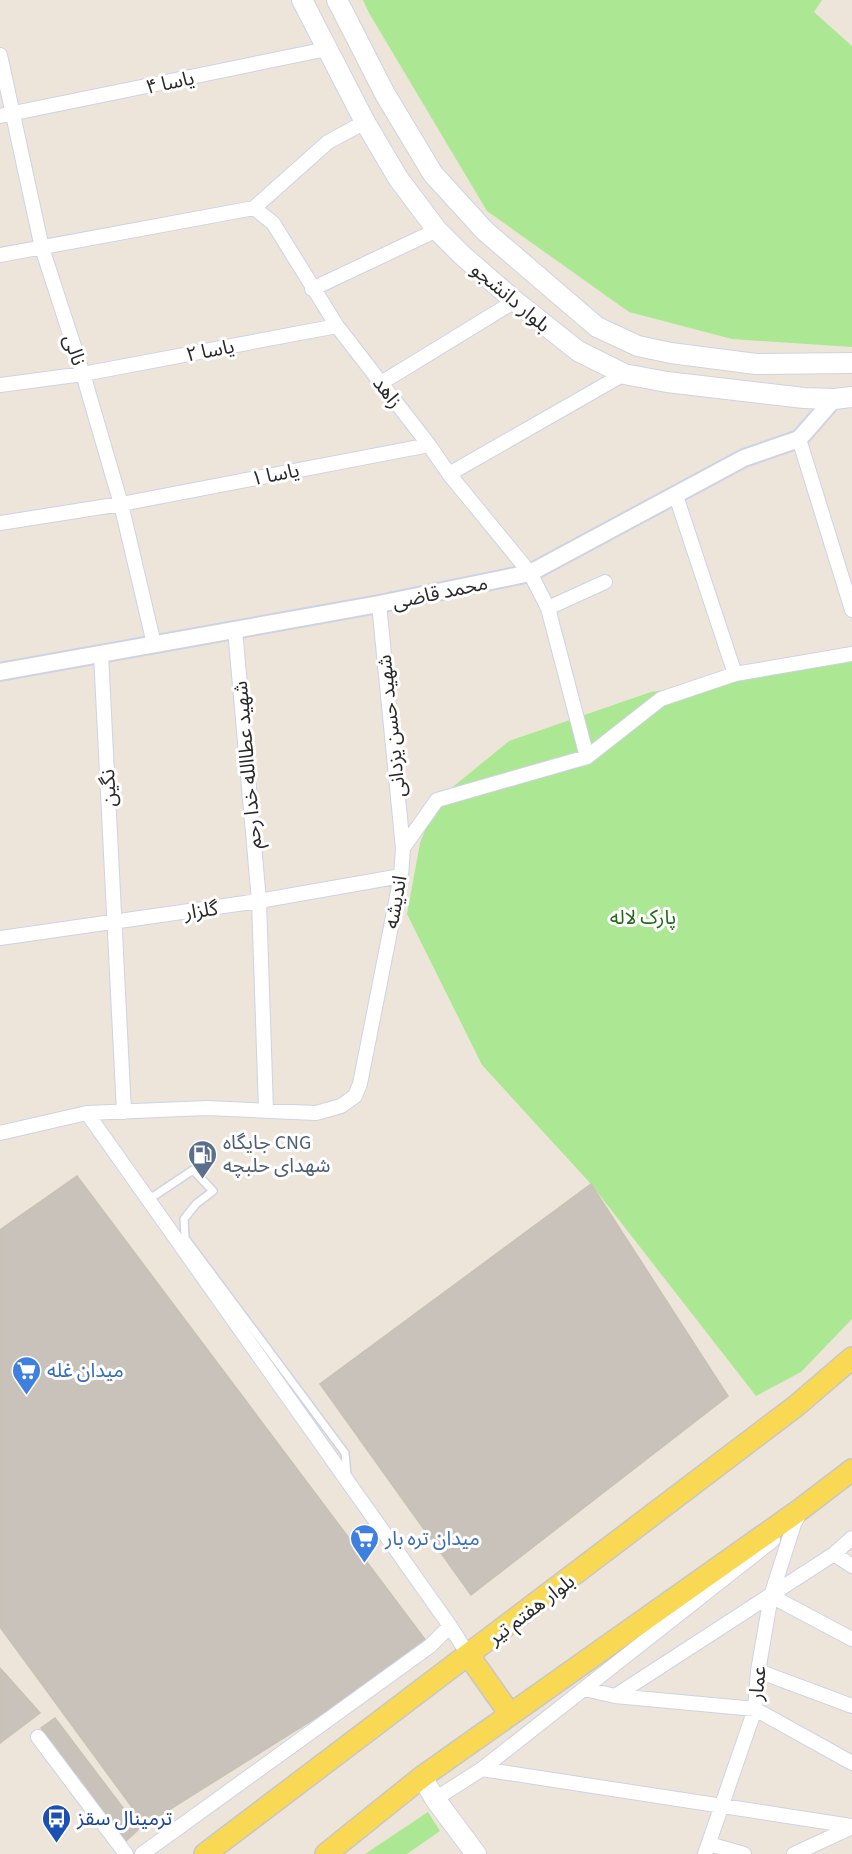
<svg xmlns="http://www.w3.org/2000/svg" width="852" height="1854" viewBox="0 0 852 1854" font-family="'Source Sans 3','Noto Sans Arabic',sans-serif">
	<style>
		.green { fill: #ace793 }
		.building { fill: #c8c2ba; stroke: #c8c2b4; stroke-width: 1.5 }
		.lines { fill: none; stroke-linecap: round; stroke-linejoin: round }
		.service-casing { stroke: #cfd2e4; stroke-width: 10 }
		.minor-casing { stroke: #cfd2e4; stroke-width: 16 }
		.tertiary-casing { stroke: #cfd2e4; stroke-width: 20 }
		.secondary-casing { stroke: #cfd2e4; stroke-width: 22 }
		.primary-casing { stroke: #c7c7c7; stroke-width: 24 }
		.service { stroke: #fff; stroke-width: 7 }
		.minor { stroke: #fff; stroke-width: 14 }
		.tertiary { stroke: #fff; stroke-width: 16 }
		.secondary { stroke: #fff; stroke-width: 20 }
		.primary { stroke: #f9d953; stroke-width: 21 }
		.labels { text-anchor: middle; stroke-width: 6; stroke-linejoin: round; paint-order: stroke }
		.street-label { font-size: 20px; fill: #292929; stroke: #fff }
		.park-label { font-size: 20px; fill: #236b15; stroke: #fff }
		.service-label { font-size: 20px; fill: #4e5e75; stroke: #fff; text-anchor: start }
		.shop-label { font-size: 20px; fill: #366cbe; stroke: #fff; text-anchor: start }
		.transit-label { font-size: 20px; fill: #164399; stroke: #fff; text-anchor: start }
	</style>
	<rect width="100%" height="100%" fill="#ede5da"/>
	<path class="green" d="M363 0H822L814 12 852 46V347L732 339 629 312 487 211 369 13Z
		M852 660V1319L801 1372 756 1396 591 1184 482 1065 407 914 420 843 437 800 509 741 651 692Z
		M428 1812 440 1831 407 1854H365Z"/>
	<path class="building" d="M77 1176 430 1646 145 1825 0 1627V1230Z
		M591 1184 728 1396 471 1595 320 1384Z
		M0 1668 40 1713 0 1743Z
		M55 1718 139 1829 126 1841 41 1728Z"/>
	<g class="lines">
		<defs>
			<path id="service" d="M148 1200 193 1170 213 1191 196 1204 184 1219 185 1238 345 1453 347 1475"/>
			<path id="minor" d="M0 55 42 248 83 374 121 504 154 644
				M0 116 327 49
				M254 208 273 223 337 326 429 445 449 474 530 573 548 608 587 757
				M254 208 328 142 365 122
				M0 255 254 208
				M312 289 437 230
				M381 383 515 301
				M0 385 83 374 337 326
				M799 439 852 610
				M449 474 624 374
				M676 496 735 674
				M0 523 121 504 429 445
				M379 604 403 848
				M548 608 605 582
				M235 629 259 901 266 1110
				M101 654 124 1112
				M0 938 259 901 401 876
				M87 1113 450 1626 469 1656
				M0 1133 87 1113 207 1108 316 1113 341 1106 355 1096 360 1084 401 876 403 848 437 800 587 757 661 699 735 674 852 654
				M834 1554 852 1566
				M771 1596 852 1639
				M758 1671 852 1706
				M585 1689 615 1696 755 1709 852 1763
				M615 1696 834 1554 852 1538
				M38 1737 126 1854
				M482 1769 852 1826
				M435 1799 482 1769 773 1540
				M709 1844 744 1854
				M142 1854 430 1646 450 1626
				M705 1854 755 1709 758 1671 771 1596 794 1524 801 1511
				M794 1854 852 1827"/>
			<path id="tertiary" d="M0 672 379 604 530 573 744 458 799 439 834 399"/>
			<path id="secondary" d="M302 0 365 122 398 178 437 230 463 256 515 301 578 351 624 374 667 382 804 398 834 399 852 397
				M337 0 385 94 433 174 485 231 597 327 638 346 671 353 756 364 852 363
				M422 1777 435 1799 476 1854"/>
			<path id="primary" d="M469 1656 510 1714
				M205 1854 796 1406 852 1358
				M326 1854 422 1777 801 1509 852 1470"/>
		</defs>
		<use href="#service" class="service-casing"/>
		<use href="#minor" class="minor-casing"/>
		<use href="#tertiary" class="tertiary-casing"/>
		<use href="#secondary" class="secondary-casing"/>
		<use href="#primary" class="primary-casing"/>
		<use href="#service" class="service"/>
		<use href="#minor" class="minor"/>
		<use href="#tertiary" class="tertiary"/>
		<use href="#secondary" class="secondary"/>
		<use href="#primary" class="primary"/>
	</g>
	<defs>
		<symbol id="fuel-pin" viewBox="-11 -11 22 30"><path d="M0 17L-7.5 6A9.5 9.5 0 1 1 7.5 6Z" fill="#5c6f8a" stroke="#fff"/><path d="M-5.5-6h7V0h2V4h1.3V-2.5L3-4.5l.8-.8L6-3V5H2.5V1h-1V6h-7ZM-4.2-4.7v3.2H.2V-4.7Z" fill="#fff"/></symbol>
		<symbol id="supermarket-pin" viewBox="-11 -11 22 30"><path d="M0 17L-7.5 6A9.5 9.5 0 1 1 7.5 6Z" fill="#3f7fe0" stroke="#fff"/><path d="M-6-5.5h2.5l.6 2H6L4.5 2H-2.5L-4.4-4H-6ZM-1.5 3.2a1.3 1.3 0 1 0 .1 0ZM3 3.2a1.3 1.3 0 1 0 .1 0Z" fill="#fff"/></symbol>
		<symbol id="bus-pin" viewBox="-11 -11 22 30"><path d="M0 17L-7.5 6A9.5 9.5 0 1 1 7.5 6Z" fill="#1a4fb4" stroke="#fff"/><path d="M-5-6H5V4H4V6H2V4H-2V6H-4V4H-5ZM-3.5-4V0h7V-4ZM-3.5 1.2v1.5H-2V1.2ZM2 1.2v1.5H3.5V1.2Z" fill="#fff"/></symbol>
	</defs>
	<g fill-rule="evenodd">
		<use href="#fuel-pin" x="186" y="1138" width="33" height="45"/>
		<use href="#supermarket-pin" x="10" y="1354" width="33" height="45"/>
		<use href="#supermarket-pin" x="348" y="1522" width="33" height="45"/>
		<use href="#bus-pin" x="40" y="1802" width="33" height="45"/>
	</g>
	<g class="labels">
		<g class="street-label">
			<text transform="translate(170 82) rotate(-12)" y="7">یاسا ۴</text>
			<text transform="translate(511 297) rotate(40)" y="7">بلوار دانشجو</text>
			<text transform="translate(75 350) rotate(72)" y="7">نالی</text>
			<text transform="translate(210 350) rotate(-11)" y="7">یاسا ۲</text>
			<text transform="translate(388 392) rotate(52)" y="7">زاهد</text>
			<text transform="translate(275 474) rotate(-11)" y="7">یاسا ۱</text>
			<text transform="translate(440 592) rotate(-12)" y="7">محمد قاضی</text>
			<text transform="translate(391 726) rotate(-96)" y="7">شهید حسن یزدانی</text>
			<text transform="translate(247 765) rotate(-95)" y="7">شهید عطاالله خدا رحم</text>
			<text transform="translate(108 788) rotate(-93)" y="7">نگین</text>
			<text transform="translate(395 902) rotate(-80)" y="7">اندیشه</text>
			<text transform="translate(201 910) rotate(-8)" y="7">گلزار</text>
			<text transform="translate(531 1609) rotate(-37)" y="7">بلوار هفتم تیر</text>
			<text transform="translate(757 1683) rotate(-84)" y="7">عمار</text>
		</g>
		<g class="park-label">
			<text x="643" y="924">پارک لاله</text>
		</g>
		<g class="service-label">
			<text x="223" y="1149">جایگاه CNG<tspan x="223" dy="23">شهدای حلبچه</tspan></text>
		</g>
		<g class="shop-label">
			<text x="47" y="1377">میدان غله</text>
			<text x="385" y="1545">میدان تره بار</text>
		</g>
		<g class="transit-label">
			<text x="77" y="1825">ترمینال سقز</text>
		</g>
	</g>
</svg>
